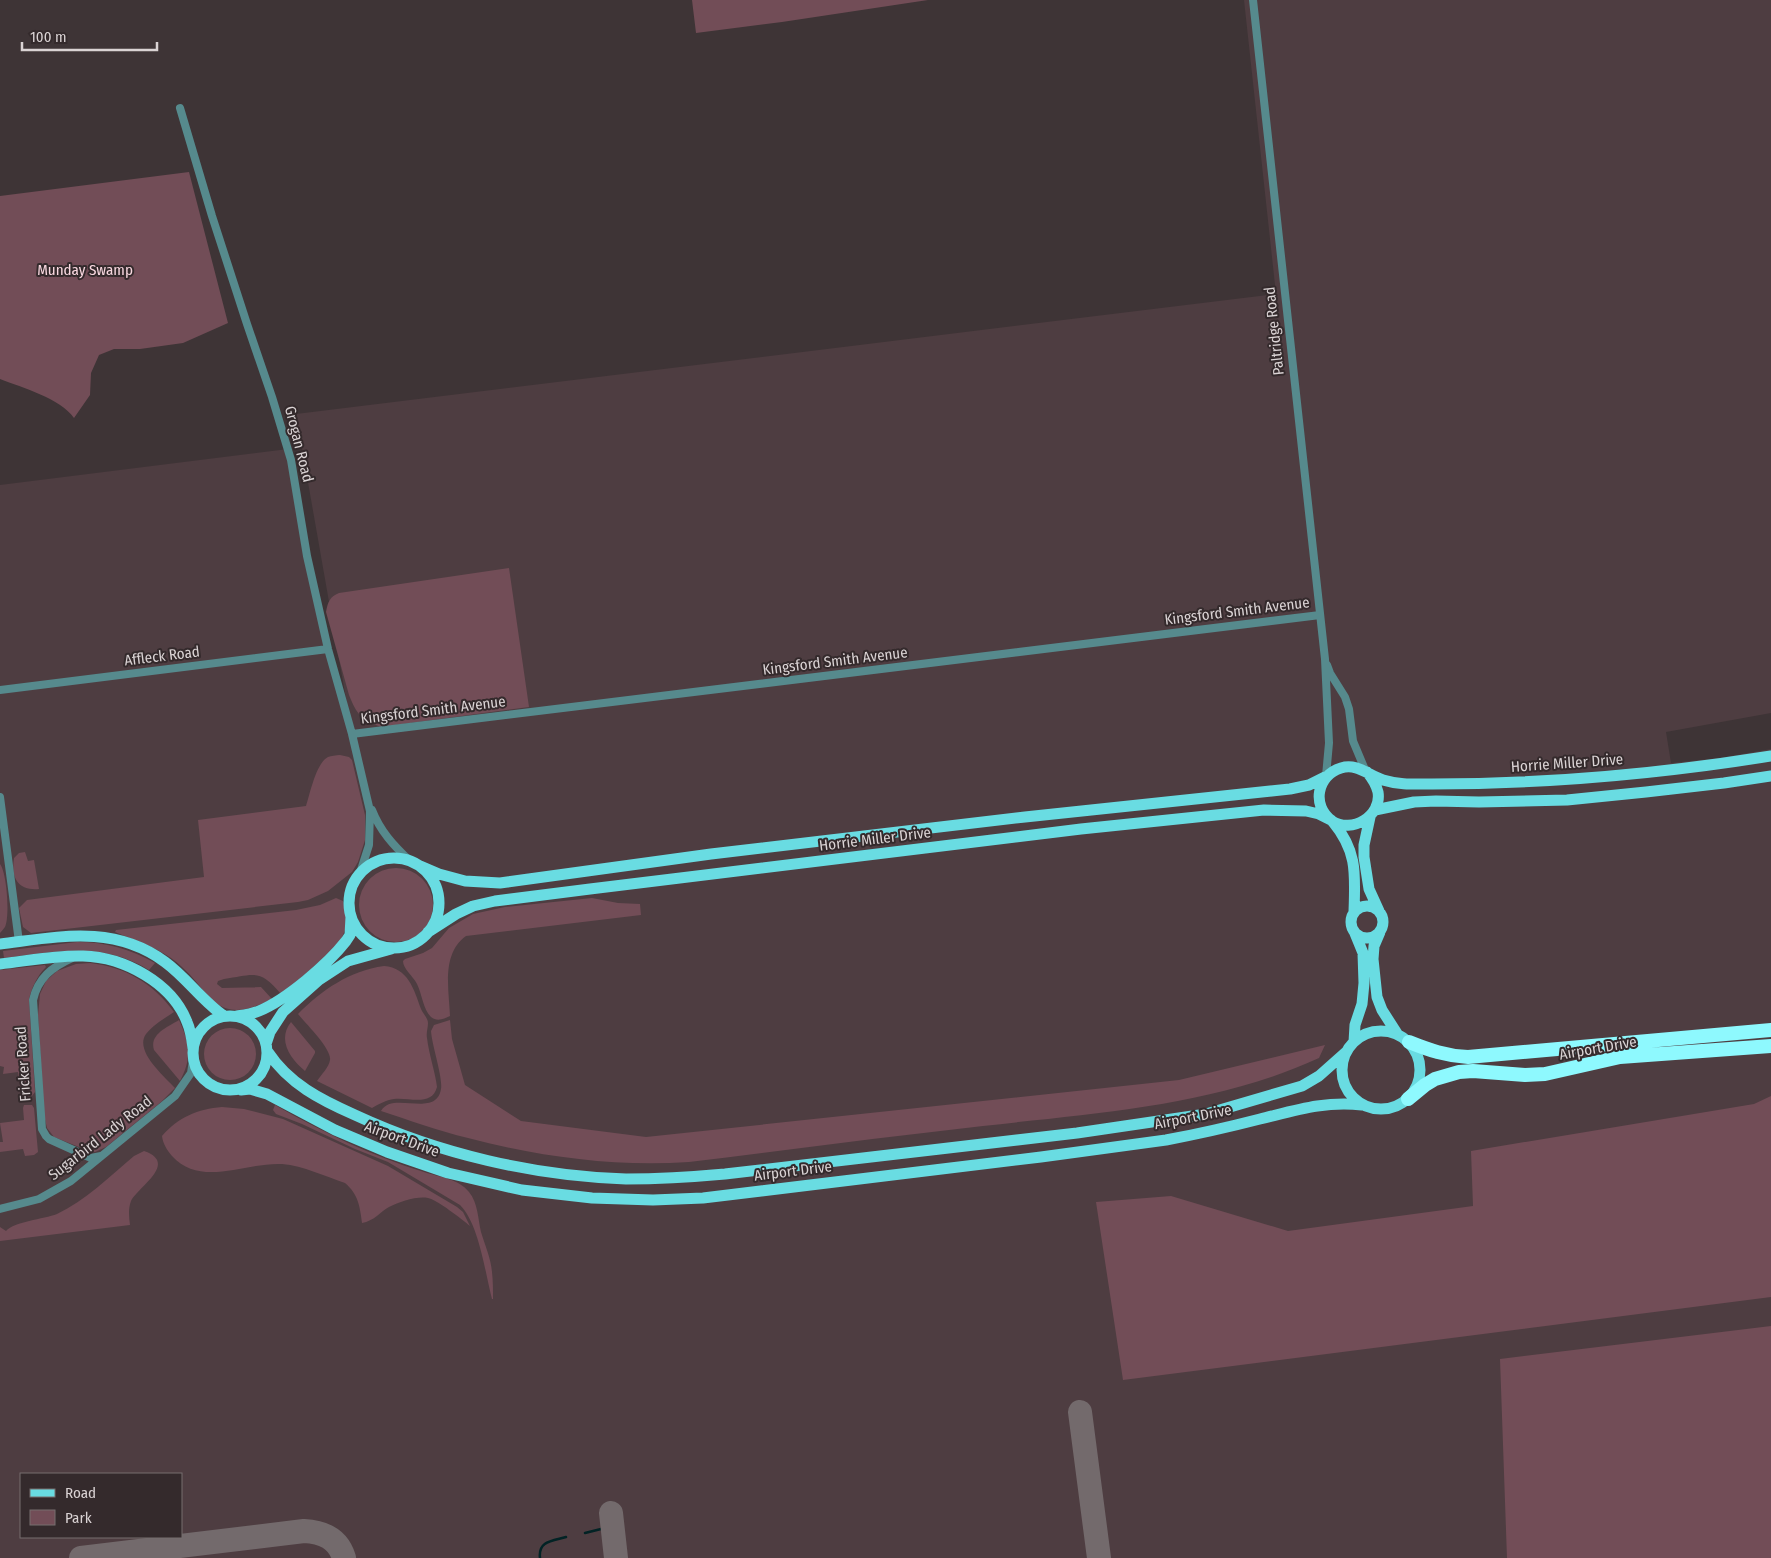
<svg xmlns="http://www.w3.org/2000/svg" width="1771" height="1558" viewBox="0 0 1771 1558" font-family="'Fira Sans Condensed',sans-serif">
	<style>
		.built { fill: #4e3d41; fill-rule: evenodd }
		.green { fill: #724d57 }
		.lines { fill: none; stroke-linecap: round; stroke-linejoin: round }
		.stream { stroke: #022325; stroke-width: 2.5 }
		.taxiway { stroke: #736a6c; stroke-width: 24 }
		.minor { stroke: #568a8d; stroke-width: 8 }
		.primary { stroke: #69dce2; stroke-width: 11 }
		.motorway { stroke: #8ef9fe; stroke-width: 14 }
		.labels { text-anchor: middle; stroke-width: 4; stroke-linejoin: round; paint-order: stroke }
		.park-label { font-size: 15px; fill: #f9d8e0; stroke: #342a2c }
		.street-label { font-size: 15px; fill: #dad3d4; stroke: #342a2c }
	</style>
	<rect width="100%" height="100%" fill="#3e3436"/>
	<path class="built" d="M1244 0H1771V713L1666 732 1671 763 1720 758 1771 749V1558H0V485L288 449 307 556 351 727 296 414 1276 294ZM21 1474H181V1537H21Z"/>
	<path class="green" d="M692 0H928L782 22 696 33Z
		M189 172 228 323 183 343 140 349H114L99 355 91 373 90 395 74 418C60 398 23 388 0 379V196Z
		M509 568 529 707 381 727C361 719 357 715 349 695L326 612C328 601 330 597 339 593Z
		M340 755 349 757 352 760 365 815V840L358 862 352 872 328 891 308 900 298 902 31 933 23 927 19 908 27 900 204 877 198 820 306 806C310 794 316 763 328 757 331 756 336 755 340 755Z
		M25 852 28 861 34 860 39 889C17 891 11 877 14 858L19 853Z
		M0 864C7 873 10 916 5 927 5 927 1 932 0 933Z
		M359 905a37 37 0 1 1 74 0a37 37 0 1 1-74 0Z
		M336 898 343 901C352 932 341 943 319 962 309 971 299 979 289 988L281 994C259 968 254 975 224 979L218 981 217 984 222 988 261 987 272 999C210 1030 213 988 171 958 153 946 134 940 115 932L116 930 296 910 320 905Z
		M592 898 618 903 640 904 641 915 466 936C441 954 449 990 450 1016 444 1019 437 1022 431 1017 423 1009 422 994 417 984 413 976 403 969 403 961L405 959 423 953 432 948 449 928 473 914 505 907Z
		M77 942C106 942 130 949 155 963L149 970C101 941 56 952 4 958L3 951Z
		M90 963C125 967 153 983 174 1012 165 1018 153 1025 146 1034 134 1051 164 1076 175 1088L161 1102 106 1147 95 1152 89 1151 54 1137 47 1128 44 1115 38 1015 40 994 46 981 57 971 76 964Z
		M45 965 46 967C37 976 32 987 29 999L35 1092 32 1096 23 1097 21 1095 18 1072 3 1074 4 1067 0 1066V970Z
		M384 966C408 968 414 989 421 1009 423 1014 428 1018 428 1023 428 1028 426 1033 427 1038 429 1055 435 1071 437 1087 432 1107 409 1097 394 1099 386 1100 379 1104 372 1108L317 1081C321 1075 329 1067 330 1060 332 1049 305 1023 298 1014 322 990 349 971 384 966Z
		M179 1020C190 1044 192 1058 180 1081L154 1050C149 1034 168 1027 179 1020Z
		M450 1020 452 1039 465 1085 521 1121 646 1137 1179 1080 1325 1045 1319 1058C1215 1106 1096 1113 983 1126 885 1137 787 1150 689 1162 615 1167 540 1157 468 1138 438 1131 409 1120 381 1111 392 1090 436 1119 441 1089 443 1077 432 1046 431 1031L434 1025Z
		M291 1022 315 1051V1053L305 1071C290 1058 277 1040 291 1022Z
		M204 1054a26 26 0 1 1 52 0a26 26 0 1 1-52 0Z
		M1771 1096V1297L1123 1380 1096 1202 1171 1196 1288 1231 1473 1206 1471 1151 1754 1104Z
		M24 1105H32L34 1108 38 1152 34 1155 25 1156 23 1149 0 1152V1142H3L0 1123 24 1120 23 1108Z
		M275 1105C322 1132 372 1156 424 1172 439 1177 459 1179 469 1192 478 1203 478 1219 481 1232 485 1245 491 1259 492 1272 493 1281 493 1290 493 1299H492C485 1272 479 1224 460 1205L388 1162 355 1149 302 1124 276 1114 273 1110Z
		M222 1107 244 1109 283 1119 388 1166 457 1207 463 1212 470 1226C463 1220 436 1199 428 1198 416 1196 400 1202 389 1207 380 1212 374 1221 362 1223 360 1206 358 1194 345 1183 324 1176 304 1166 282 1164 246 1162 201 1188 172 1156 167 1150 163 1144 162 1136 178 1117 198 1109 222 1107Z
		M144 1151C179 1163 138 1187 131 1201 128 1209 129 1217 130 1225L0 1241V1227L6 1231C13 1222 44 1219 57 1214 85 1201 110 1176 134 1156Z
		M1771 1326V1558H1507L1500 1359Z"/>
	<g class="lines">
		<path class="stream" d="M585 1533 601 1529
			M540 1558C538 1541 552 1541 566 1537"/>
		<path class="taxiway" d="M1080 1412 1099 1558
			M611 1513 616 1558
			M81 1558 304 1531C323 1532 338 1538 344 1558"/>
		<path class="minor" d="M1253 0 1325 659 1329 743 1326 776
			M180 108 212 216 247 324 272 397 291 460 307 556 328 649 352 734 370 811 369 845 360 873
			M1327 665 1330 673 1345 697 1349 709 1353 741 1366 772
			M0 690 328 649
			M352 734 1320 615
			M0 797 19 942
			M372 810C380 831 394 846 410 861
			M72 958C52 967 38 978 33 1000L42 1129 46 1136 49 1139 91 1158 101 1156
			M0 1209 39 1199 71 1181 175 1096 191 1073 193 1060"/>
		<path class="primary" d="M1367 772C1372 778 1376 784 1378 792 1382 816 1352 834 1332 821 1311 806 1317 775 1341 768 1357 763 1368 775 1383 780 1399 785 1415 784 1432 784 1545 784 1659 774 1771 756
			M1375 810 1414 802 1436 801 1479 802 1567 800 1646 792 1724 783 1771 776
			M1370 817 1364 845V857L1369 889 1379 911
			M1333 822C1358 852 1355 875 1354 912
			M349 903a45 45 0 1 1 90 0a45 45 0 1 1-90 0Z
			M418 865 439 874 465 881 500 883 711 854 1025 817 1290 789 1309 785 1325 777
			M1351 922a16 16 0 1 1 32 0a16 16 0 1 1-32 0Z
			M428 932 456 914 473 906 495 901 590 889 1081 829 1264 810 1306 811 1319 814 1331 820
			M1380 932 1374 946 1373 959 1377 997 1382 1010 1398 1035
			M0 944C58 937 114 924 165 962 187 978 202 1001 224 1016
			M0 964C27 961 56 955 83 956 124 957 172 983 187 1022 191 1031 192 1040 193 1048
			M193 1053a37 37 0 1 1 74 0a37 37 0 1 1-74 0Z
			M237 1016C244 1015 252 1014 259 1011 286 1000 328 964 346 941L350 935 351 917
			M1342 1070a39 39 0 1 1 78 0a39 39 0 1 1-78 0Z
			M1354 1042 1355 1025 1362 1004 1364 983 1363 953 1354 931
			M266 1044 270 1032 283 1012 319 980 348 961 391 949
			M268 1052C289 1084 321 1100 355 1115 439 1154 534 1176 626 1179 659 1179 692 1177 725 1174L1077 1133 1206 1114 1302 1086 1319 1076 1346 1052
			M241 1090 250 1089 267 1094 335 1130 387 1152 448 1173 522 1190 592 1198 653 1200 703 1198 1041 1157 1166 1140C1198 1134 1229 1127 1260 1119 1297 1110 1324 1101 1362 1105"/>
		<path class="motorway" d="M1409 1042C1429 1050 1446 1056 1468 1057L1771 1030
			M1408 1099 1425 1085 1435 1079 1459 1072 1473 1071 1525 1075 1545 1074 1620 1057 1771 1046"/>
	</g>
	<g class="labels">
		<g class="park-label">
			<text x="85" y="275">Munday Swamp</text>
		</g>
		<g class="street-label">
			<text transform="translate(1274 331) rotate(-96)" y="5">Paltridge Road</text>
			<text transform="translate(299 444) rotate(76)" y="5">Grogan Road</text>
			<text transform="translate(1237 611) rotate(-7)" y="5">Kingsford Smith Avenue</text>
			<text transform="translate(162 656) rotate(-7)" y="5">Affleck Road</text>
			<text transform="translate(835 661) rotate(-7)" y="5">Kingsford Smith Avenue</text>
			<text transform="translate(433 710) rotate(-7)" y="5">Kingsford Smith Avenue</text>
			<text transform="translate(1567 763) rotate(-4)" y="5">Horrie Miller Drive</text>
			<text transform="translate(875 839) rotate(-7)" y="5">Horrie Miller Drive</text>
			<text transform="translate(1598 1048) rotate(-10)" y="5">Airport Drive</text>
			<text transform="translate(23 1064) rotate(-94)" y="5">Fricker Road</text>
			<text transform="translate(1193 1117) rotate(-11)" y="5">Airport Drive</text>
			<text transform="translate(100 1138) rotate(-38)" y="5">Sugarbird Lady Road</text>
			<text transform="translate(402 1139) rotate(20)" y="5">Airport Drive</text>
			<text transform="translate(793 1171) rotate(-7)" y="5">Airport Drive</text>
		</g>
	</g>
	<rect x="20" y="1473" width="162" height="65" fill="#342a2c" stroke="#766e6f"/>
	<rect x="30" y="1489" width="25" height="8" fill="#69dce2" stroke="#766e6f"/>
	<text x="65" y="1498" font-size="15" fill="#dad3d4">Road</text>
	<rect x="30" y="1510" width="25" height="15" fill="#724d57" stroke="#766e6f"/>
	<text x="65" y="1523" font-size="15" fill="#dad3d4">Park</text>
	<path d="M22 42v8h135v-8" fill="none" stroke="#dad3d4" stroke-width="2.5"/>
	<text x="30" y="42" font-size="15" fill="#dad3d4" stroke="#342a2c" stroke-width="4" paint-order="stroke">100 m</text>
</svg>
